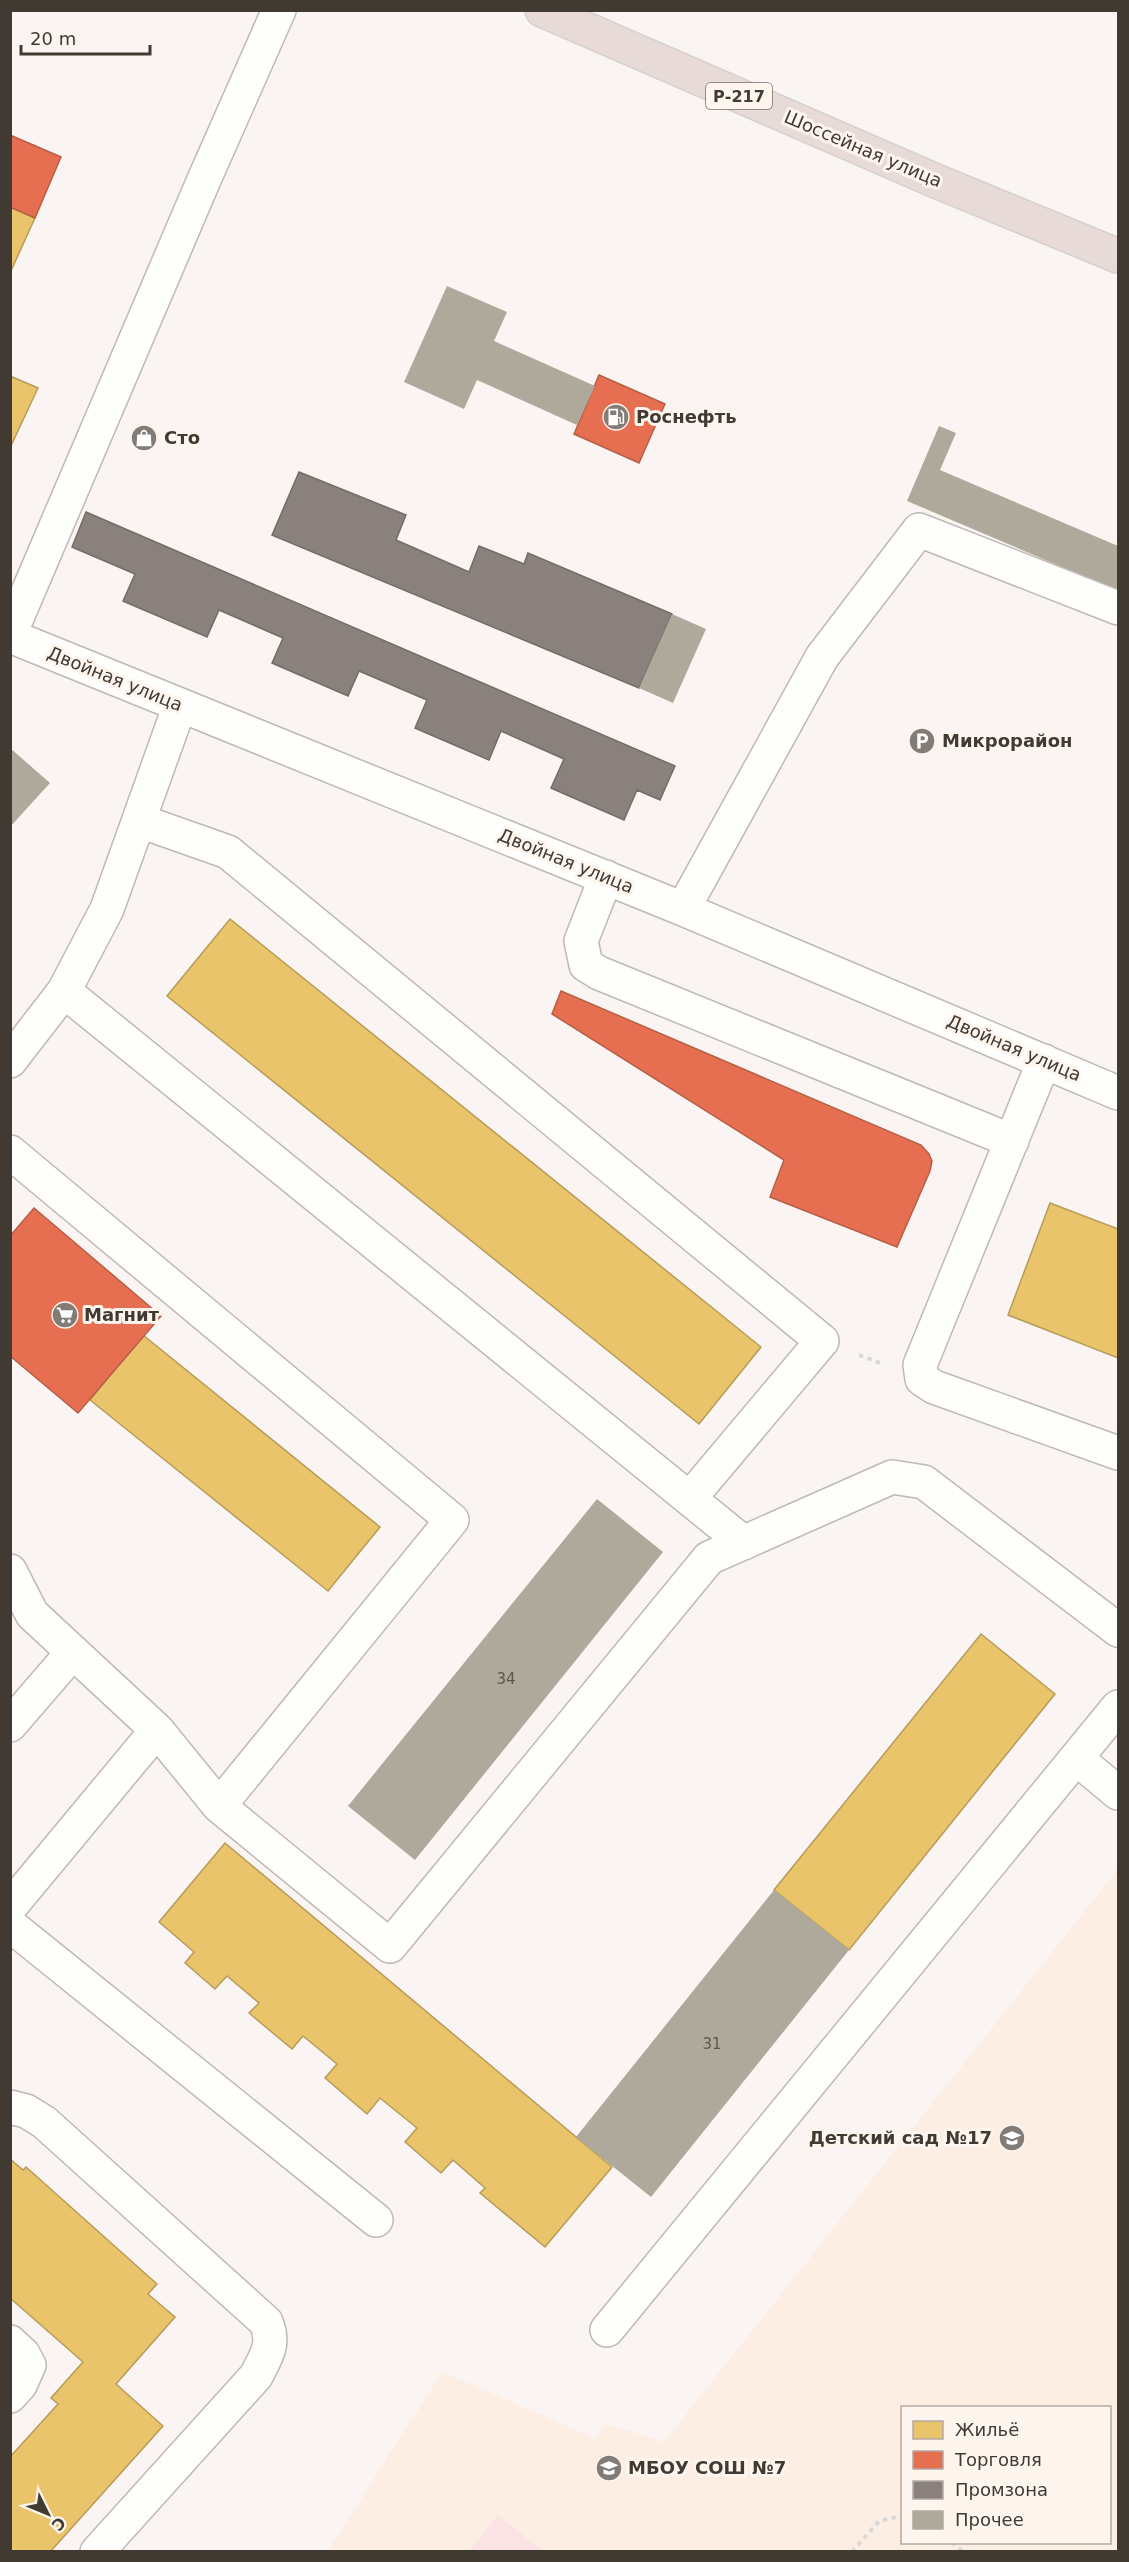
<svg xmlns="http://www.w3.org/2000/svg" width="1129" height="2562" viewBox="0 0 1129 2562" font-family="'DejaVu Sans',sans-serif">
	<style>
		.built { fill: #fceee3; fill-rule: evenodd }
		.green { fill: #fbe2e5 }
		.homes { fill: #e9c46a; stroke: #b79b5a; stroke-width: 1.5 }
		.shops { fill: #e76f51; stroke: #b55f48; stroke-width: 1.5 }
		.industry { fill: #8a817c; stroke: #746c66; stroke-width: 1.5 }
		.building { fill: #afa99c }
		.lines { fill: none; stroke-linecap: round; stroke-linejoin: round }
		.minor-casing { stroke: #bfb9b4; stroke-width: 36 }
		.highway-casing { stroke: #d4d0cd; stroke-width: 36 }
		.path { stroke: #d9d8d7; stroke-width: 4; stroke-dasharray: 4.5 4.5; stroke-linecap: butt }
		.minor { stroke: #fefefd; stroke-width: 33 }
		.highway { stroke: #e7dad7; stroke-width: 33 }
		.labels { text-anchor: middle; stroke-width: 6; stroke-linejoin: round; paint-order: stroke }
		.number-label { font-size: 15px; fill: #5c564d }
		.shield { fill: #fdf5ee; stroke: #79726b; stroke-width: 1.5 }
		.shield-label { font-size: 16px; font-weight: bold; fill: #413a33 }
		.street-label { font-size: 18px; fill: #413a33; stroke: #fdf5ee }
		.poi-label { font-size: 18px; font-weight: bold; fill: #413a33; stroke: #fdf5ee; text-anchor: start }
	</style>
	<rect width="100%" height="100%" fill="#faf5f2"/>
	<path class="built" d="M1118 1869V2551L327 2552 442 2372 595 2438 607 2424 664 2442ZM902 2408H1110V2542H902Z"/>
	<path class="green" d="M498 2515 543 2551H469Z"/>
	<path class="homes" d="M10 207 35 218 10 273Z
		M10 376 38 388 10 448Z
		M230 919 761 1347 699 1424 167 996Z
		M1050 1203 1118 1229V1358L1008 1315Z
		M143 1335 380 1527 328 1591 90 1400Z
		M981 1634 1055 1694 849 1950 774 1890Z
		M225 1843 612 2167 545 2247 480 2193 485 2188 453 2160 441 2173 405 2142 417 2128 380 2098 367 2114 325 2078 337 2064 303 2036 292 2049 249 2013 259 2003 227 1976 215 1989 185 1963 194 1952 159 1922Z
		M10 2159 23 2170 26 2167 157 2284 148 2294 175 2317 116 2384 163 2426 50 2552H10V2457L58 2404 51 2398 83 2362 10 2298Z"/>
	<path class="shops" d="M10 135 61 157 35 218 10 207Z
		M599 375 665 404 639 463 574 434Z
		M561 991 921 1145 929 1154 932 1161 930 1171 897 1247 770 1197 784 1160 552 1014Z
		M34 1208 161 1316 78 1413 10 1356V1236Z"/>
	<path class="industry" d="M299 472 406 515 396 540 469 572 479 546 524 564 528 553 672 614 639 688 272 535Z
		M86 512 675 766 660 800 637 790 624 820 551 788 564 759 501 731 489 760 415 728 427 700 359 671 348 696 272 663 283 638 219 610 207 637 123 601 135 574 72 547Z"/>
	<path class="building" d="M447 286 507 312 494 341 595 386 577 425 477 380 464 409 404 382Z
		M939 426 956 433 940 470 1118 546V591L907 501Z
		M672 614 706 629 673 703 639 688Z
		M10 748 50 783 10 827Z
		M597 1499 663 1552 415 1860 348 1806Z
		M774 1890 849 1950 651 2197 576 2137Z"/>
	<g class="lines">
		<defs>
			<path id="minor" d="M10 634 203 182 279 10
				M10 636 683 909 1118 1093
				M140 821 228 852 822 1341 690 1498
				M606 877 581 941 586 965 599 973 1012 1141
				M683 909 822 657 919 530 1118 608
				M64 991 744 1543
				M10 1061 64 991 107 909 180 705
				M1044 1061 920 1365 922 1379 934 1387 1118 1453
				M10 1152 452 1520 219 1806
				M10 1571 32 1614 157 1730 219 1806 390 1946 709 1558 892 1477 924 1482 1118 1630
				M10 1725 73 1652
				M1076 1758 1118 1793
				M10 1907 157 1730
				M10 1925 376 2220
				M10 2107 26 2111 44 2122 266 2322C275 2344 267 2355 256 2376L97 2552
				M607 2330 1118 1707
				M10 2342 23 2354 29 2365 20 2385 10 2396"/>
			<path id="highway" d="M542 10 936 181 1118 256"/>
		</defs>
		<use href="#minor" class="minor-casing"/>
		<use href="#highway" class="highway-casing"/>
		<path class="path" d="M859 1355 883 1364
			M952 2542 963 2552
			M852 2552 879 2521 902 2516"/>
		<use href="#minor" class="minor"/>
		<use href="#highway" class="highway"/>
	</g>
	<defs>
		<symbol id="fuel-disc" viewBox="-11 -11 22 22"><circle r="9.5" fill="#827b76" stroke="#fdf5ee"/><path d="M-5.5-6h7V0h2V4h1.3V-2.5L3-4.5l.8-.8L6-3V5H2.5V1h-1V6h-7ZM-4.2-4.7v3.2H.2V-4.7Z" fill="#fff"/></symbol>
		<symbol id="shop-disc" viewBox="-11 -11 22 22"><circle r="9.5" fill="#827b76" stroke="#fdf5ee"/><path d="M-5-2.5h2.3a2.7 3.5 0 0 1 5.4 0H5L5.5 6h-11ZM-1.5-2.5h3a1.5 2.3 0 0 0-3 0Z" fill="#fff"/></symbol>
		<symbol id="parking-disc" viewBox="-11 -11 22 22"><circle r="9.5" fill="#827b76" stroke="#fdf5ee"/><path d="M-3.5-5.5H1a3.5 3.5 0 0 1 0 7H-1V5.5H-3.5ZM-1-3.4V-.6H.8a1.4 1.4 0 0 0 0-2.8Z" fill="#fff"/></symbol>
		<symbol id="supermarket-disc" viewBox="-11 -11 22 22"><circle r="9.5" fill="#827b76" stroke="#fdf5ee"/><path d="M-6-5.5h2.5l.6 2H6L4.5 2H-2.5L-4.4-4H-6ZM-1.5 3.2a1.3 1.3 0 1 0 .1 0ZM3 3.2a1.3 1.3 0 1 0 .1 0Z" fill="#fff"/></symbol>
		<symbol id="school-disc" viewBox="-11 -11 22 22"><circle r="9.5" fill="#827b76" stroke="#fdf5ee"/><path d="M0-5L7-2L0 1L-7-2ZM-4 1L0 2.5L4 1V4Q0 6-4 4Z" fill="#fff"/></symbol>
	</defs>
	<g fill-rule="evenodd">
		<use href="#fuel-disc" x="601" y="402" width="30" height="30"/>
		<use href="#shop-disc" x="129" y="423" width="30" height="30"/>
		<use href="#parking-disc" x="907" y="726" width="30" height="30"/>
		<use href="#supermarket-disc" x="50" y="1300" width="30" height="30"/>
		<use href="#school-disc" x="997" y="2123" width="30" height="30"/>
		<use href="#school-disc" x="594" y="2453" width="30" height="30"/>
	</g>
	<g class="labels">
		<g class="number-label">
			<text x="506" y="1684">34</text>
			<text x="712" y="2049">31</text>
		</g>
		<rect class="shield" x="706" y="83" width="66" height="26" rx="4.5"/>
		<g class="shield-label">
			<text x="739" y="102">Р-217</text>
		</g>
		<g class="street-label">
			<text transform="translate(863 149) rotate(23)" y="6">Шоссейная улица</text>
			<text transform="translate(115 679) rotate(22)" y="6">Двойная улица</text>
			<text transform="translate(566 861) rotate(22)" y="6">Двойная улица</text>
			<text transform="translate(1014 1048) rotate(23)" y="6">Двойная улица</text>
		</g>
		<g class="poi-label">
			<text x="636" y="423">Роснефть</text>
			<text x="164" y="444">Сто</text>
			<text x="942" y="747">Микрорайон</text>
			<text x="84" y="1321">Магнит</text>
			<text x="992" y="2144" text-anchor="end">Детский сад №17</text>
			<text x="628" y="2474">МБОУ СОШ №7</text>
		</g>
	</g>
	<rect width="1129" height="2562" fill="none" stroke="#413a33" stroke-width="24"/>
	<rect x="901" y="2406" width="210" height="138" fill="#fdf5ee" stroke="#b2aaa3" stroke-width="1.5"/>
	<rect x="913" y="2421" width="30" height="18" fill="#e9c46a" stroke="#b2aaa3" stroke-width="1.5"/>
	<text x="955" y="2436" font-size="18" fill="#413a33">Жильё</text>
	<rect x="913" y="2451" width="30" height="18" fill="#e76f51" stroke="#b2aaa3" stroke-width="1.5"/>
	<text x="955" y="2466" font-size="18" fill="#413a33">Торговля</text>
	<rect x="913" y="2481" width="30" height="18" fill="#8a817c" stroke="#b2aaa3" stroke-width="1.5"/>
	<text x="955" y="2496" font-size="18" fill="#413a33">Промзона</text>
	<rect x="913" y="2511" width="30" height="18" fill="#afa99c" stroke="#b2aaa3" stroke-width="1.5"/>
	<text x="955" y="2526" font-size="18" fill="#413a33">Прочее</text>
	<g transform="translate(48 2514) rotate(133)" stroke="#fdf5ee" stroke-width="4.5" paint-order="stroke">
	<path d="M0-4.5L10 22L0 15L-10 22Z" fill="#413a33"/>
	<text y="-9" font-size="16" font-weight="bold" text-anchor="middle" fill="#413a33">С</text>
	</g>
	<path d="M21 45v9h129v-9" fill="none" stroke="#413a33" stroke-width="3"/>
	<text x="30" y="45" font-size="18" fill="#413a33" stroke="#fdf5ee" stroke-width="4.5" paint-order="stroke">20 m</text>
</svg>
